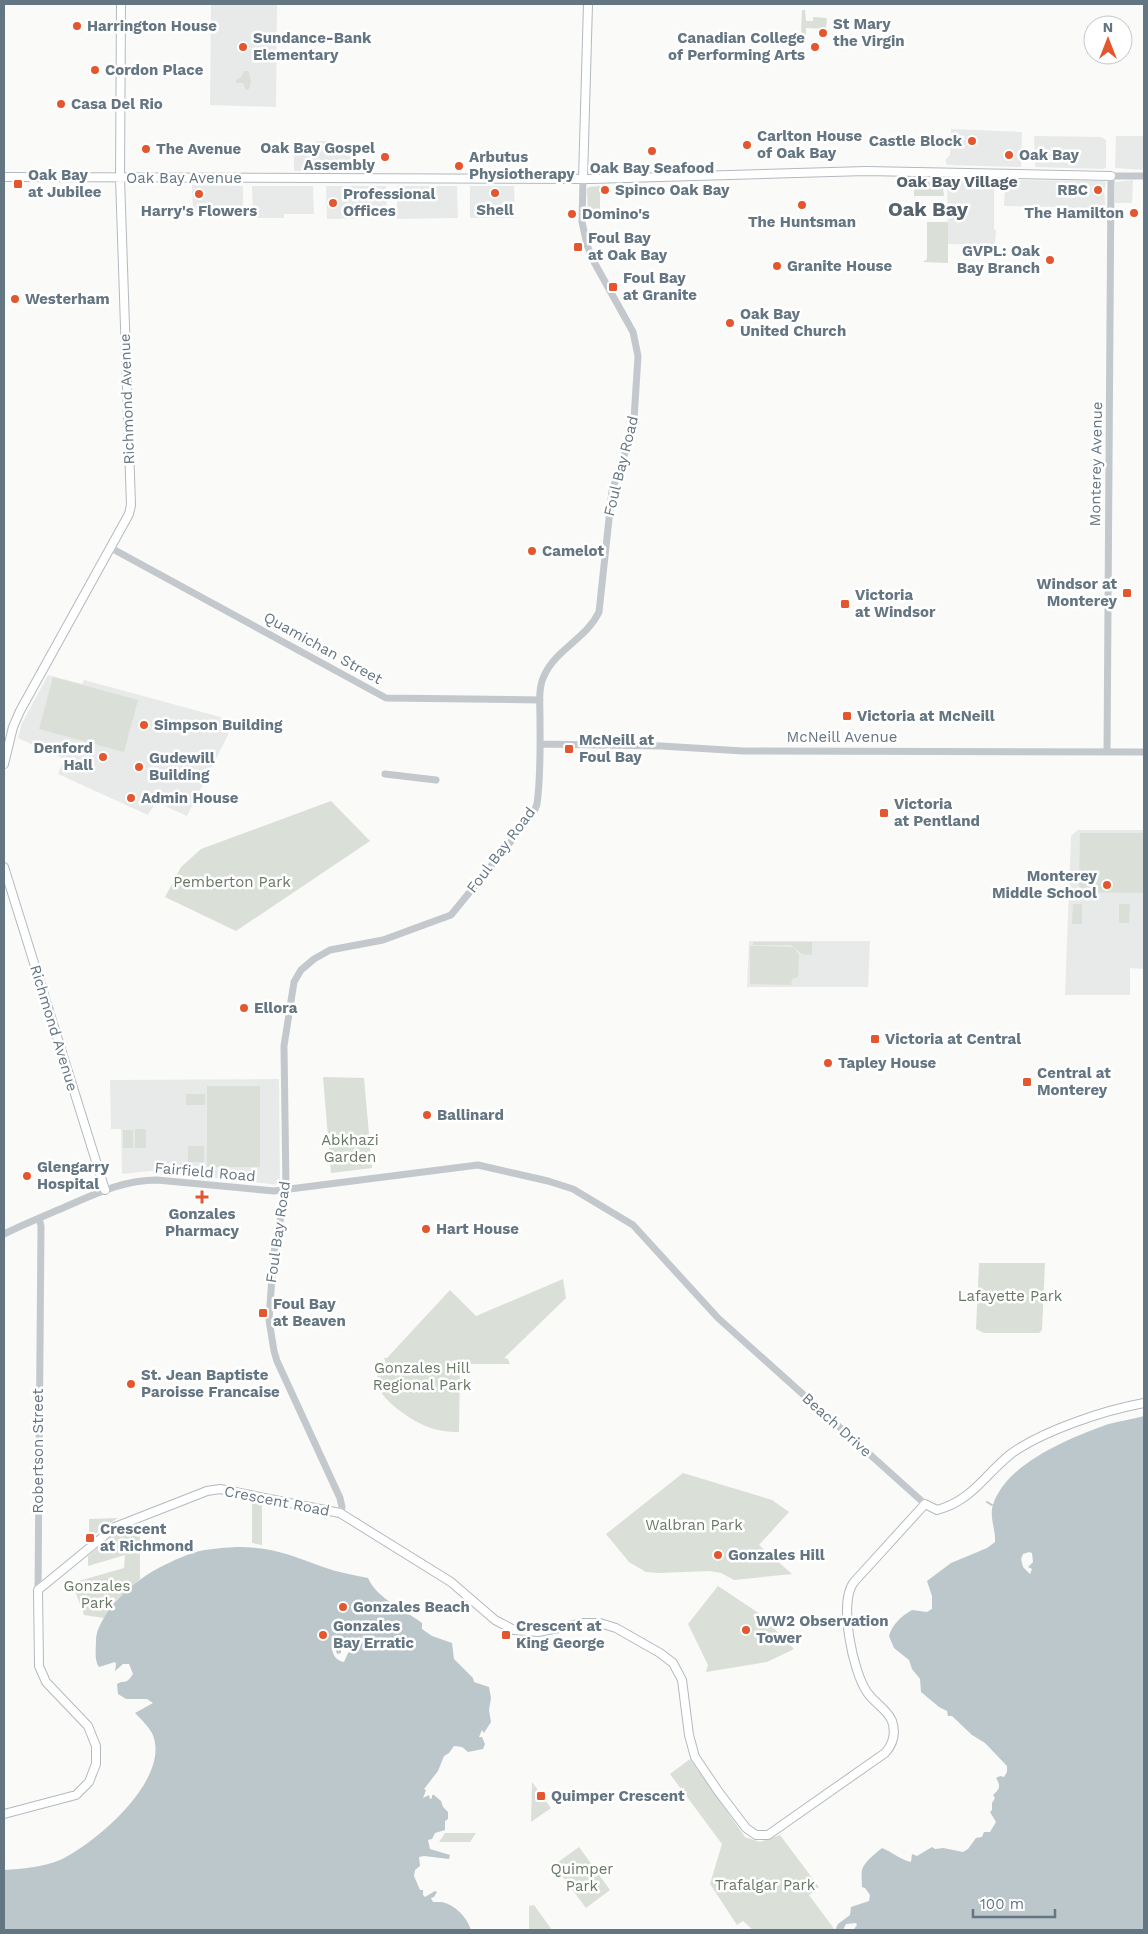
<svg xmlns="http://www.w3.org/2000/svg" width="1148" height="1934" viewBox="0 0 1148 1934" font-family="'Work Sans',sans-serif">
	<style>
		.built { fill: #e8e9e9 }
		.green { fill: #dadfd7 }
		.water { fill: #bbc7cb; fill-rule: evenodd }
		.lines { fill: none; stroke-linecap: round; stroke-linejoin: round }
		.stream { stroke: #bbc7cb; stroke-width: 2 }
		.secondary-casing { stroke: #b3babf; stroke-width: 10 }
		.tertiary { stroke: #c3c8cc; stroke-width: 7 }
		.secondary { stroke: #fff; stroke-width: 8 }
		.poi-dot { fill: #e4572e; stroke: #fff; stroke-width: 2 }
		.labels { text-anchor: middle; stroke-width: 5; stroke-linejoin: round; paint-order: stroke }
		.poi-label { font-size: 15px; font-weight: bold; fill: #657683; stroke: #fff; text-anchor: start }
		.street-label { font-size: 15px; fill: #657683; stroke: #fff }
		.park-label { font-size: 15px; fill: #687a64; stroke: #fff }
		.neighbourhood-label { font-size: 16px; font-weight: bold; fill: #57646e; stroke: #fff }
		.district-label { font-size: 20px; font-weight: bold; fill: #57646e; stroke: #fff }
	</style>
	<rect width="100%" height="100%" fill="#fafaf8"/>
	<path class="built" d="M211 4H277L276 107 210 105Z
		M951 129 1022 132 1021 167 947 165 945 160 950 155Z
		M1036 136 1101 137 1106 140V167L1104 169 1035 167 1034 137Z
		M1116 136H1144V170L1115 168Z
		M316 141H328L329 144H351L350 171H294V150H315Z
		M947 178 994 180 996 184 994 188V229L996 230 995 245 948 244Z
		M1005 180 1104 181 1106 183 1104 191 1106 212H1067V207L1004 206Z
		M1133 180 1132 203H1115V182Z
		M192 185 243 186V211H193Z
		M252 186H313L314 214H284V218H253Z
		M326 186H386L387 218 327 219Z
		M397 186H457L458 218 397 219Z
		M470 186H514L515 218H470Z
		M48 675 82 684 84 680 235 721 187 816 156 802 148 815 58 774 64 759 18 738 22 723Z
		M1078 830H1144V969L1130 968V995H1065L1071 836Z
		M749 941H870L868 987H747Z
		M279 1079 280 1185 150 1171 122 1174 121 1129H111L110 1080Z"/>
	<path class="green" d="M802 10H805L806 21H813V17L827 18 826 29 806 28V35H801Z
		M244 71H248C251 76 252 85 248 90H246L243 83H236V80L241 77Z
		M914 181 937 182 939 186 943 187 944 196H914Z
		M600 186V217H588L587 189 589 187Z
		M927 222H948V263L923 262 927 259Z
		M53 677 138 700 124 752 39 729Z
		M331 801 370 841 236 931 165 897 181 867 201 849Z
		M1080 833H1144V893L1079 892Z
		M1073 904H1082V924H1072Z
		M1119 904H1130L1129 923H1119Z
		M753 942H812V955L802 954 791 945H753Z
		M750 946 789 947 794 948 799 955 798 977 792 979 791 985 750 984Z
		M323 1077 364 1078 372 1168 331 1173Z
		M207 1086H260V1167H207Z
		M186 1094H205V1105H186Z
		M146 1129V1148H135V1129Z
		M123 1130H133V1148H123Z
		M188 1146H204V1162H188Z
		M979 1263H1045L1042 1330 1039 1333H984L976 1329Z
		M563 1279 566 1298 504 1358 508 1359 510 1364H460L459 1432C449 1432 438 1431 428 1427 413 1422 374 1397 377 1378 378 1373 384 1371 387 1366L384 1358H387L450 1290 476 1316Z
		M683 1473 772 1500 789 1512 759 1545 792 1574 734 1580 721 1573 710 1571 658 1573 646 1572 629 1562 606 1534Z
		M252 1501 262 1503V1545L252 1543Z
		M118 1518 100 1530 89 1540V1519Z
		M140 1524V1579L117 1599 104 1618 84 1615 72 1583 124 1568 125 1555 88 1566V1556L116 1533Z
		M718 1586 760 1614 794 1649 767 1662 706 1672 708 1665 688 1624Z
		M690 1759 745 1837 760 1842 780 1835 819 1887 809 1895 835 1930H753L743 1921 737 1925 710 1884 722 1844 670 1774Z
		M532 1782 551 1808 531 1822Z
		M445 1833H476L470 1842H439Z
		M579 1847 610 1890 586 1908 554 1865Z
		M534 1905 552 1930H529V1906Z"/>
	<path class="water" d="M1144 1416V1930H855L854 1929 857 1925 856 1923 846 1924 843 1930H835L838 1924 850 1915 851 1907 869 1901 870 1895 865 1888 862 1887C862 1881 861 1875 862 1870 864 1862 875 1854 882 1848 892 1852 901 1860 911 1862L912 1854 917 1856 932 1847 935 1849 943 1848 963 1852 968 1849 976 1838 982 1837 984 1832H990L996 1822 990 1812 992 1810V1803L995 1798 993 1795C1000 1789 1001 1786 996 1778L1000 1776 1004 1777 1007 1772V1766L985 1743 972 1735 952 1716H948L947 1711 939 1707 921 1692 920 1679 912 1669 909 1660 894 1648 889 1636C892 1625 901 1616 912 1610L927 1612 932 1609V1596L927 1581 951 1563 987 1548 995 1542C996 1531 989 1516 993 1505 1005 1465 1067 1439 1103 1426 1116 1421 1131 1420 1144 1416ZM1029 1552 1032 1553 1033 1562 1028 1567 1032 1569 1030 1574 1023 1567 1021 1559 1023 1554Z
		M236 1547C271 1547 291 1555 323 1567 337 1572 353 1575 368 1578 377 1599 405 1610 422 1623V1629L432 1636 452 1643 454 1659 473 1678 474 1682 489 1687 491 1698 489 1710 491 1722 484 1733 482 1730 479 1737H482L485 1744 483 1749 468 1752 462 1747 454 1746 449 1753 444 1756 438 1771 424 1789 426 1790 423 1798 429 1795 430 1799 432 1798V1795H434L441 1801 443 1807 448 1812V1819L445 1821V1830L435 1833 432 1839 428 1840 430 1849 450 1855 449 1859 424 1856 419 1857 420 1866 415 1870 414 1876 420 1890H423V1895L425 1897 435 1891 437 1892 434 1897 431 1898 433 1902C436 1902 439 1902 442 1902 455 1905 467 1917 471 1930H4V1870C23 1869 42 1867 60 1860 95 1844 173 1778 152 1733 148 1726 141 1719 135 1713L153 1703 147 1699H126L118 1694 117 1684C125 1679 125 1686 133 1674L129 1664H123L115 1671 116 1664 115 1662 99 1667C94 1660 96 1650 96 1641 96 1631 100 1625 105 1616 124 1586 154 1568 187 1555 202 1549 220 1548 236 1547ZM352 1637 356 1640V1648L348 1653 344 1662C337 1661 333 1656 332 1649L335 1647 337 1654 341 1653V1650Z"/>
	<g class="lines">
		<path class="stream" d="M987 1502 992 1505"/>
		<defs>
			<path id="secondary" d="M4 177 591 179 866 171 1111 176
				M583 179 588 4
				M4 764 13 727 20 711 129 514 131 505 120 178 121 4
				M4 867 105 1190
				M4 1814 76 1795 89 1782 96 1764V1746L88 1726 46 1682 39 1666 38 1590 115 1527 207 1491 220 1489 340 1513 451 1582 495 1620 514 1630 538 1632 584 1623H600L616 1628 660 1653 673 1663 682 1680 689 1735 695 1757 718 1791 746 1828 756 1835H768L885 1753C894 1743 896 1733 892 1721 887 1709 874 1703 867 1692 853 1672 838 1602 854 1582L925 1504 937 1510C973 1500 985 1474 1012 1453 1045 1430 1105 1410 1144 1403"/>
		</defs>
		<use href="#secondary" class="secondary-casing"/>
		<path class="tertiary" d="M111 548 386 698 540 700
			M540 744 661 746 743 751 1144 752
			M1107 752 1111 176H1144
			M385 774 436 780
			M4 1234C24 1224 44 1216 65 1207 95 1194 123 1180 157 1180L274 1191 478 1165 548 1181 573 1189 633 1225 718 1318 925 1504
			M340 1513 342 1507 340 1498 277 1361 274 1351 269 1320 271 1291 273 1258 286 1189 284 1046 294 982 301 970 314 959 330 950 383 940 451 915 505 849 534 812 537 804C541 776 540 746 540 718 540 705 538 688 544 676 556 649 586 639 599 612L612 491 632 432 634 419 638 356 633 332 594 262 587 245 582 222 583 179
			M38 1590 41 1226 39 1218"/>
		<use href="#secondary" class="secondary"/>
	</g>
	<g class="poi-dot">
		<circle cx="77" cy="26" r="5"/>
		<circle cx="823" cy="33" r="5"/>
		<circle cx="243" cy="47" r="5"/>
		<circle cx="815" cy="47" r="5"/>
		<circle cx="95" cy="70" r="5"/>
		<circle cx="61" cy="104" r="5"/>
		<circle cx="972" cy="141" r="5"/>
		<circle cx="747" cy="145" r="5"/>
		<circle cx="146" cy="149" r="5"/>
		<circle cx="652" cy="151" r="5"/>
		<circle cx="1009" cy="155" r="5"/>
		<circle cx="385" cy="157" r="5"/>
		<circle cx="459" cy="166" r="5"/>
		<rect x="13" y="179" width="10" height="10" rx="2.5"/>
		<circle cx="605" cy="190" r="5"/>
		<circle cx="1098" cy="190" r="5"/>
		<circle cx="495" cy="193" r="5"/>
		<circle cx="199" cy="194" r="5"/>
		<circle cx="333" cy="203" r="5"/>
		<circle cx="802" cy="205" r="5"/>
		<circle cx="1134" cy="213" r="5"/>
		<circle cx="572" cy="214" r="5"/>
		<rect x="573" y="242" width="10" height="10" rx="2.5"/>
		<circle cx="1050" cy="260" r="5"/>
		<circle cx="777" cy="266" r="5"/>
		<rect x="608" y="282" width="10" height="10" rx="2.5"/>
		<circle cx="15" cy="299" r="5"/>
		<circle cx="730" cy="323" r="5"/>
		<circle cx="532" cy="551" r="5"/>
		<rect x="1122" y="588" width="10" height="10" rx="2.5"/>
		<rect x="840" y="599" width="10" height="10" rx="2.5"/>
		<rect x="842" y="711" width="10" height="10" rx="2.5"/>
		<circle cx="144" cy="725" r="5"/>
		<rect x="564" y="744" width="10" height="10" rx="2.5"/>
		<circle cx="103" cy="757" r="5"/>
		<circle cx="139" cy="767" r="5"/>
		<circle cx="131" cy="798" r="5"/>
		<rect x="879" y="808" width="10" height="10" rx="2.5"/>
		<circle cx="1107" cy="885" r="5"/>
		<circle cx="244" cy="1008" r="5"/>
		<rect x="870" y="1034" width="10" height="10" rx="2.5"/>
		<circle cx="828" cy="1063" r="5"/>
		<rect x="1022" y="1077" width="10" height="10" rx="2.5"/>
		<circle cx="427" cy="1115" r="5"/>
		<circle cx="27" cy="1176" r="5"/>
		<path d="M199.5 1189.5h5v5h5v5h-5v5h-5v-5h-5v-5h5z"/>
		<circle cx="426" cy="1229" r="5"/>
		<rect x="258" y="1308" width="10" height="10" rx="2.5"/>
		<circle cx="131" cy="1384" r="5"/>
		<rect x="85" y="1533" width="10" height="10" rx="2.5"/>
		<circle cx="718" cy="1555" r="5"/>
		<circle cx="343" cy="1607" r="5"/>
		<circle cx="746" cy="1630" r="5"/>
		<circle cx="323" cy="1635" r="5"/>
		<rect x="501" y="1630" width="10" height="10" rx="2.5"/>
		<rect x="536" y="1791" width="10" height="10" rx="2.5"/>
	</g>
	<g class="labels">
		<g class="poi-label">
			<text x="833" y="29">St Mary<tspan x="833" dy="17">the Virgin</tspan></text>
			<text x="87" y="31">Harrington House</text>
			<text x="253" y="43">Sundance-Bank<tspan x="253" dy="17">Elementary</tspan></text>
			<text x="805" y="43" text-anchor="end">Canadian College<tspan x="805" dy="17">of Performing Arts</tspan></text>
			<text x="105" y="75">Cordon Place</text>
			<text x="71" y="109">Casa Del Rio</text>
			<text x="757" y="141">Carlton House<tspan x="757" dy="17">of Oak Bay</tspan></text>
			<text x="962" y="146" text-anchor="end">Castle Block</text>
			<text x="375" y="153" text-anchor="end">Oak Bay Gospel<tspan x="375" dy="17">Assembly</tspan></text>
			<text x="156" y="154">The Avenue</text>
			<text x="1019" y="160">Oak Bay</text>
			<text x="469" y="162">Arbutus<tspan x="469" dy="17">Physiotherapy</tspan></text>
			<text x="652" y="173" text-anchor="middle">Oak Bay Seafood</text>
			<text x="28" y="180">Oak Bay<tspan x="28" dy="17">at Jubilee</tspan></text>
			<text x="615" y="195">Spinco Oak Bay</text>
			<text x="1088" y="195" text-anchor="end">RBC</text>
			<text x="343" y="199">Professional<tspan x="343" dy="17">Offices</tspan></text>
			<text x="495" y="215" text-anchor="middle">Shell</text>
			<text x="199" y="216" text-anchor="middle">Harry's Flowers</text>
			<text x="1124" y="218" text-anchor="end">The Hamilton</text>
			<text x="582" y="219">Domino's</text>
			<text x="802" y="227" text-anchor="middle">The Huntsman</text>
			<text x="588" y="243">Foul Bay<tspan x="588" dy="17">at Oak Bay</tspan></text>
			<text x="1040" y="256" text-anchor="end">GVPL: Oak<tspan x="1040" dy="17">Bay Branch</tspan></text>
			<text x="787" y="271">Granite House</text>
			<text x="623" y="283">Foul Bay<tspan x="623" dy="17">at Granite</tspan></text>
			<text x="25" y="304">Westerham</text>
			<text x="740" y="319">Oak Bay<tspan x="740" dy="17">United Church</tspan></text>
			<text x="542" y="556">Camelot</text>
			<text x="1117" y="589" text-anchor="end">Windsor at<tspan x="1117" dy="17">Monterey</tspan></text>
			<text x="855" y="600">Victoria<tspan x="855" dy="17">at Windsor</tspan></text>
			<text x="857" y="721">Victoria at McNeill</text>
			<text x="154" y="730">Simpson Building</text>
			<text x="579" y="745">McNeill at<tspan x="579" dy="17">Foul Bay</tspan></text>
			<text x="93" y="753" text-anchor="end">Denford<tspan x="93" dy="17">Hall</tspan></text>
			<text x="149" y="763">Gudewill<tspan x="149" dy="17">Building</tspan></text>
			<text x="141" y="803">Admin House</text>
			<text x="894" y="809">Victoria<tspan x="894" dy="17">at Pentland</tspan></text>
			<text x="1097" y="881" text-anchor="end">Monterey<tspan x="1097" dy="17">Middle School</tspan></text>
			<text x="254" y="1013">Ellora</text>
			<text x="885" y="1044">Victoria at Central</text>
			<text x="838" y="1068">Tapley House</text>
			<text x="1037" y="1078">Central at<tspan x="1037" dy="17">Monterey</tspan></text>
			<text x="437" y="1120">Ballinard</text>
			<text x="37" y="1172">Glengarry<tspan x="37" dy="17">Hospital</tspan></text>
			<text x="202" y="1219" text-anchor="middle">Gonzales<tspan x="202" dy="17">Pharmacy</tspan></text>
			<text x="436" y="1234">Hart House</text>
			<text x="273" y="1309">Foul Bay<tspan x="273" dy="17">at Beaven</tspan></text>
			<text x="141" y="1380">St. Jean Baptiste<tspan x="141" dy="17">Paroisse Francaise</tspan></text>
			<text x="100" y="1534">Crescent<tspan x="100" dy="17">at Richmond</tspan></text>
			<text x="728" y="1560">Gonzales Hill</text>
			<text x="353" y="1612">Gonzales Beach</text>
			<text x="756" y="1626">WW2 Observation<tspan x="756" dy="17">Tower</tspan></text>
			<text x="333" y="1631">Gonzales<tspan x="333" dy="17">Bay Erratic</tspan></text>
			<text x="516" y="1631">Crescent at<tspan x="516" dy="17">King George</tspan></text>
			<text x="551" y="1801">Quimper Crescent</text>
		</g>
		<g class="street-label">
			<text x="184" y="183">Oak Bay Avenue</text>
			<text transform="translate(127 399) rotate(-92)" y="5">Richmond Avenue</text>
			<text transform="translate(1096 464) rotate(-89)" y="5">Monterey Avenue</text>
			<text transform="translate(621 466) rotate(-76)" y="5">Foul Bay Road</text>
			<text transform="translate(323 648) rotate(29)" y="5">Quamichan Street</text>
			<text x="842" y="742">McNeill Avenue</text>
			<text transform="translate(501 850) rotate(-53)" y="5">Foul Bay Road</text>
			<text transform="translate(54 1028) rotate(73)" y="5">Richmond Avenue</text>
			<text transform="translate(205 1172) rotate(5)" y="5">Fairfield Road</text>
			<text transform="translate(278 1232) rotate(-82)" y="5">Foul Bay Road</text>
			<text transform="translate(837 1425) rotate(42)" y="5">Beach Drive</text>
			<text transform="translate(38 1451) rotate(-90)" y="5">Robertson Street</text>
			<text transform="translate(277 1501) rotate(11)" y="5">Crescent Road</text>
		</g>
		<g class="park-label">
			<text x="232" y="887">Pemberton Park</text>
			<text x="350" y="1145">Abkhazi<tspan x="350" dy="17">Garden</tspan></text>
			<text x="1010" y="1301">Lafayette Park</text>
			<text x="422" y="1373">Gonzales Hill<tspan x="422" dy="17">Regional Park</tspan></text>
			<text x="694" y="1530">Walbran Park</text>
			<text x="97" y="1591">Gonzales<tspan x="97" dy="17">Park</tspan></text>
			<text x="582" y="1874">Quimper<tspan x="582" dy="17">Park</tspan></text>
			<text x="765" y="1890">Trafalgar Park</text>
		</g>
		<g class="neighbourhood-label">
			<text x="957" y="187">Oak Bay Village</text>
		</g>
		<g class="district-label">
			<text x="928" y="216">Oak Bay</text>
		</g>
	</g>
	<rect width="1148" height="1934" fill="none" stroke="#657683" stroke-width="10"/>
	<g transform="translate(1108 40)"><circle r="24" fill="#ffffff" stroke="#c1c8cd"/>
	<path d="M0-4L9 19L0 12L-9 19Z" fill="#e4572e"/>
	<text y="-8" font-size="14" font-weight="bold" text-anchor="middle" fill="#657683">N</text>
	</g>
	<path d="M973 1909v8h82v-8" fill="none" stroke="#657683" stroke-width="2.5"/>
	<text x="980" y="1909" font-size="15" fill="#657683" stroke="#ffffff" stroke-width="4" paint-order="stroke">100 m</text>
</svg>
